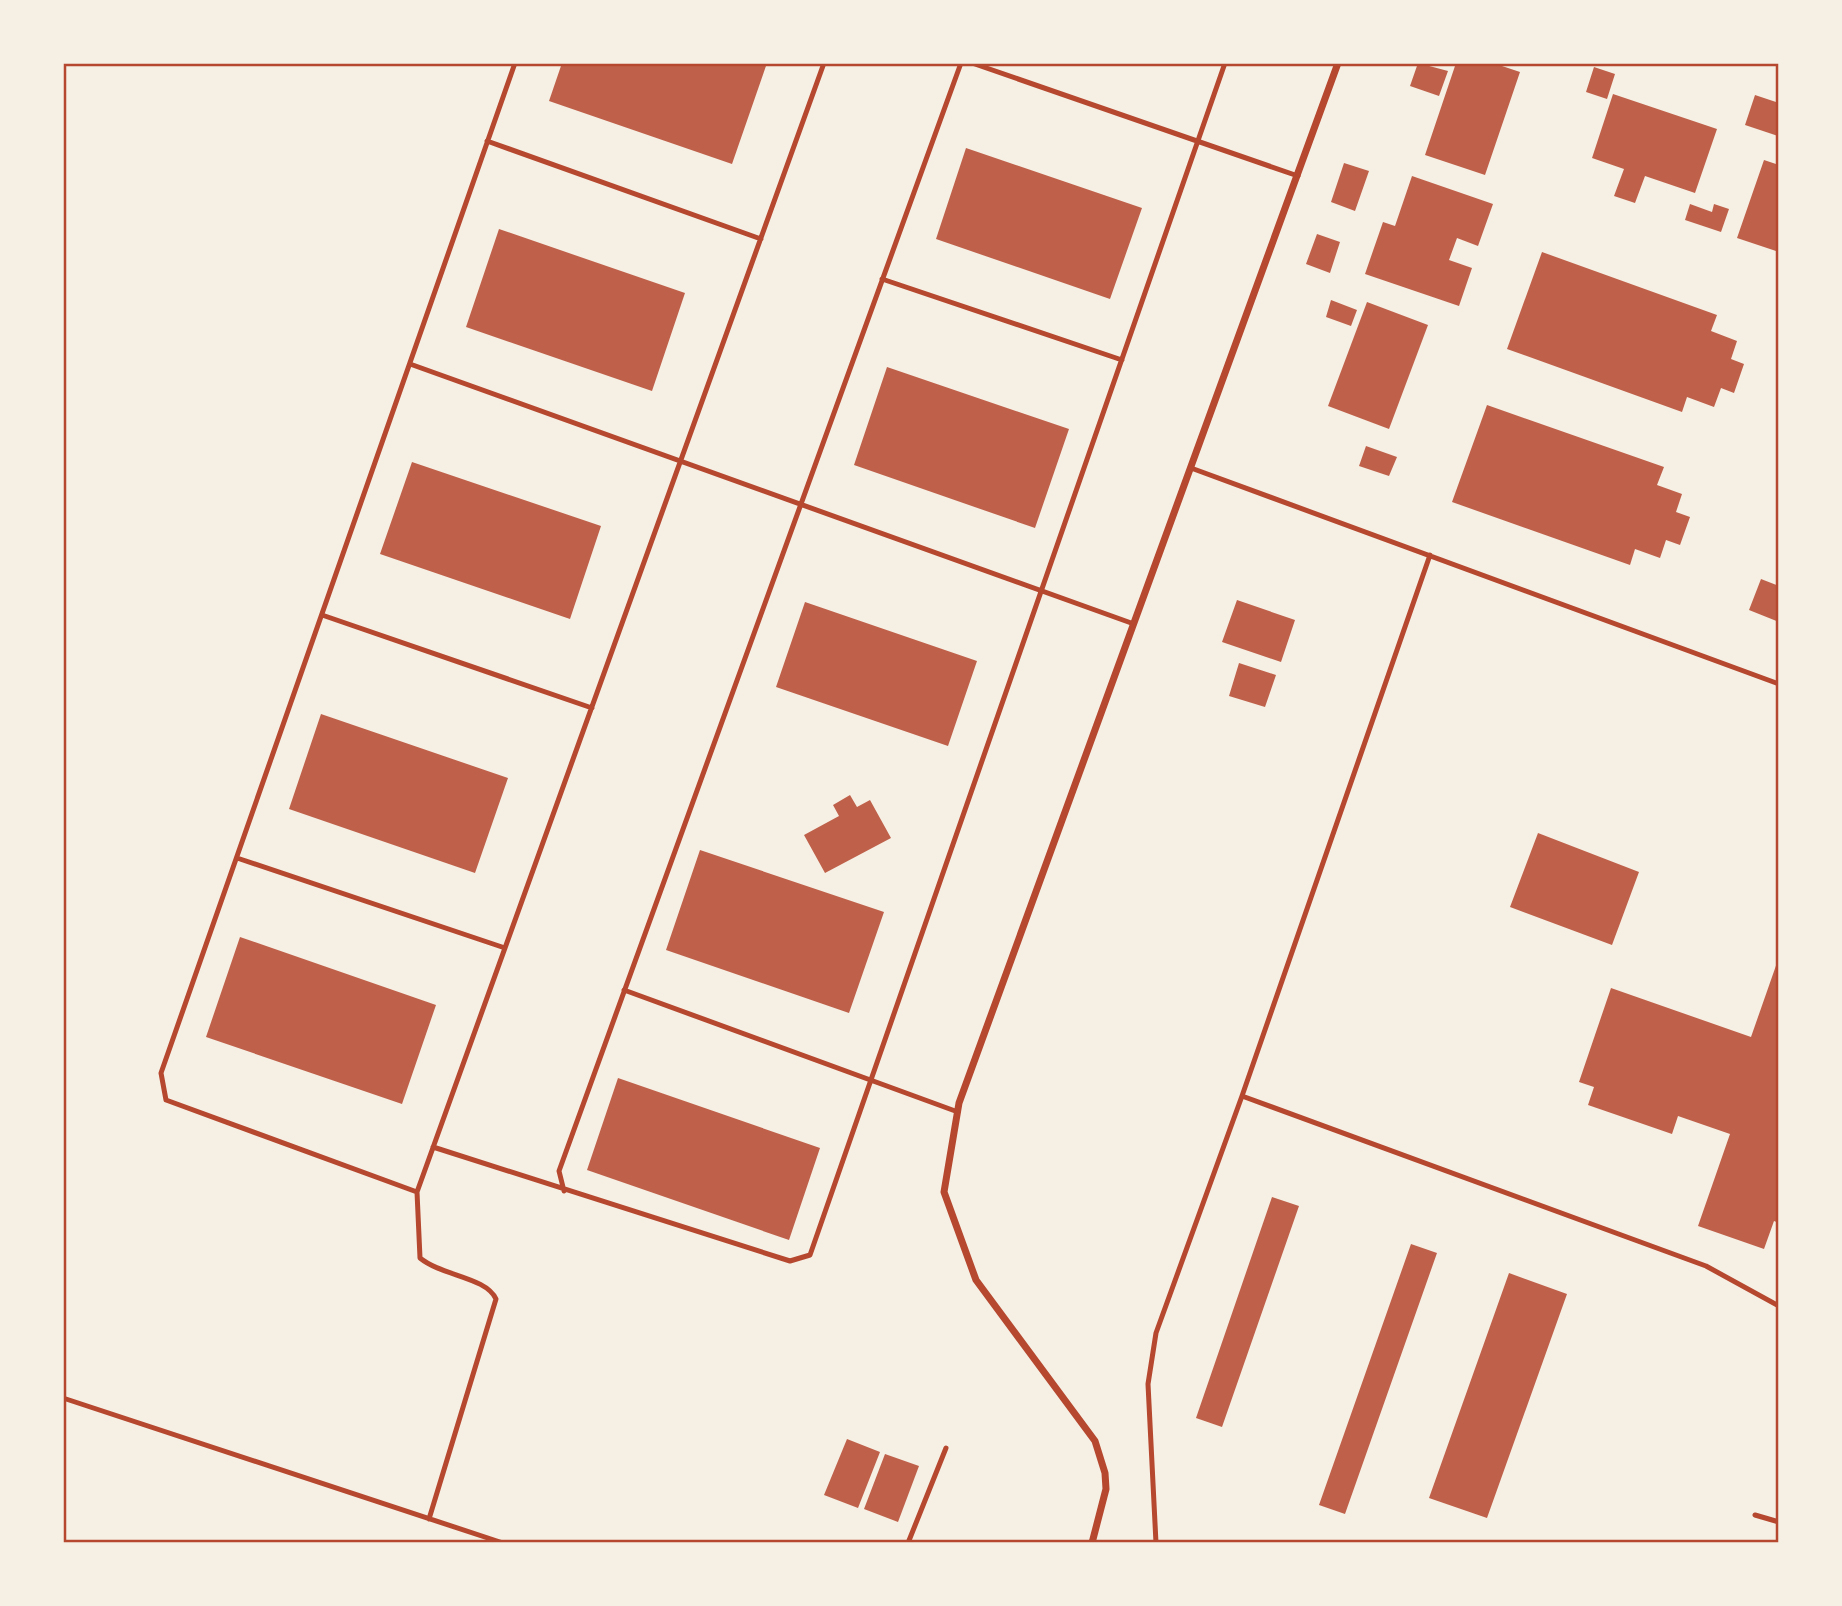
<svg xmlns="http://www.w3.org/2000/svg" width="1842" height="1606" viewBox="0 0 1842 1606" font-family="'Nunito Sans',sans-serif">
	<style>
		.building { fill: #bf614a }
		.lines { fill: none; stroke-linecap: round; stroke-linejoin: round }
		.service { stroke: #b5482f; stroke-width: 5 }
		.minor { stroke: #b5482f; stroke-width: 7 }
		.neatline { fill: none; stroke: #b5482f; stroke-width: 2.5 }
	</style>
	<rect width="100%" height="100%" fill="#f6efe4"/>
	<path class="building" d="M562 63H767L732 164 549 101Z
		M1418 63 1448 71 1439 96 1410 86Z
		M1456 63H1493L1520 72 1485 175 1425 155Z
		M1594 67 1615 74 1607 99 1586 92Z
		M1613 94 1717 129 1695 193 1645 176 1635 203 1614 196 1624 169 1592 158Z
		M1755 95 1779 103 1778 136 1745 125Z
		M966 148 1142 208 1110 299 936 239Z
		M1764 160 1779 165V252L1737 238Z
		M1344 163 1369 171 1355 211 1331 202Z
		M1412 176 1493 204 1478 246 1457 238 1449 260 1472 268 1459 306 1365 274 1383 222 1395 226Z
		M1690 204 1712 212 1714 204 1729 209 1721 232 1685 220Z
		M499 229 685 293 652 391 466 327Z
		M1317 234 1340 242 1330 273 1306 264Z
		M1542 252 1717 315 1711 331 1737 341 1731 359 1744 364 1734 393 1721 388 1714 407 1687 397 1682 412 1507 349Z
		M1331 300 1357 310 1351 326 1326 317Z
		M1367 302 1428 325 1389 429 1328 406Z
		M887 367 1069 429 1035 528 854 465Z
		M1487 405 1664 467 1657 485 1682 494 1676 512 1690 517 1680 545 1666 540 1660 558 1635 549 1630 565 1452 502Z
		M1366 446 1397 457 1389 476 1359 466Z
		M412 462 601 526 570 619 380 554Z
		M1761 579 1779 586V622L1749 610Z
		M1237 600 1295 620 1281 662 1222 642Z
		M805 602 977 661 948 746 776 687Z
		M1239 663 1276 675 1265 707 1229 696Z
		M321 714 508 778 475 873 289 809Z
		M850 795 857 807 870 800 891 838 825 873 804 835 839 816 833 805Z
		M1538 833 1639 872 1612 945 1510 907Z
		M700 850 884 912 849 1013 666 950Z
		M240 937 436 1005 402 1104 206 1037Z
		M1779 957V1223L1774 1221 1764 1249 1698 1226 1730 1134 1678 1116 1672 1134 1588 1105 1594 1087 1579 1082 1611 988 1751 1037Z
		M618 1078 820 1148 789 1240 587 1170Z
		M1272 1197 1299 1206 1222 1427 1196 1418Z
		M1411 1244 1437 1253 1345 1514 1319 1505Z
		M1509 1273 1567 1294 1487 1518 1429 1498Z
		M847 1439 880 1452 858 1508 824 1495Z
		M885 1454 919 1466 898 1522 864 1509Z"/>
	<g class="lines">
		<path class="service" d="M515 63 161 1073 166 1100 417 1192 824 63
			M972 63 1298 176
			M487 141 761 239
			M882 279 1122 360
			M410 364 1134 624
			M1191 468 1779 684
			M322 615 592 708
			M237 858 505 948
			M624 990 958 1112
			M1242 1096 1706 1266 1779 1306
			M433 1147 790 1261 810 1255 1225 63
			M564 1191 559 1171 961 63
			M417 1192 420 1258C442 1276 486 1277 496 1299L429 1519
			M63 1398 503 1543
			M1755 1515 1779 1522
			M908 1543 946 1448
			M1156 1543 1148 1384 1156 1333 1242 1096 1430 555"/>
		<path class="minor" d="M1092 1543 1106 1489 1105 1473 1095 1441 976 1280 944 1192 959 1103 1338 63"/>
	</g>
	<rect width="1842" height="1606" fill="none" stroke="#f6efe4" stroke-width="130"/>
	<rect x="65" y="65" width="1712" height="1476" class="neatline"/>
</svg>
